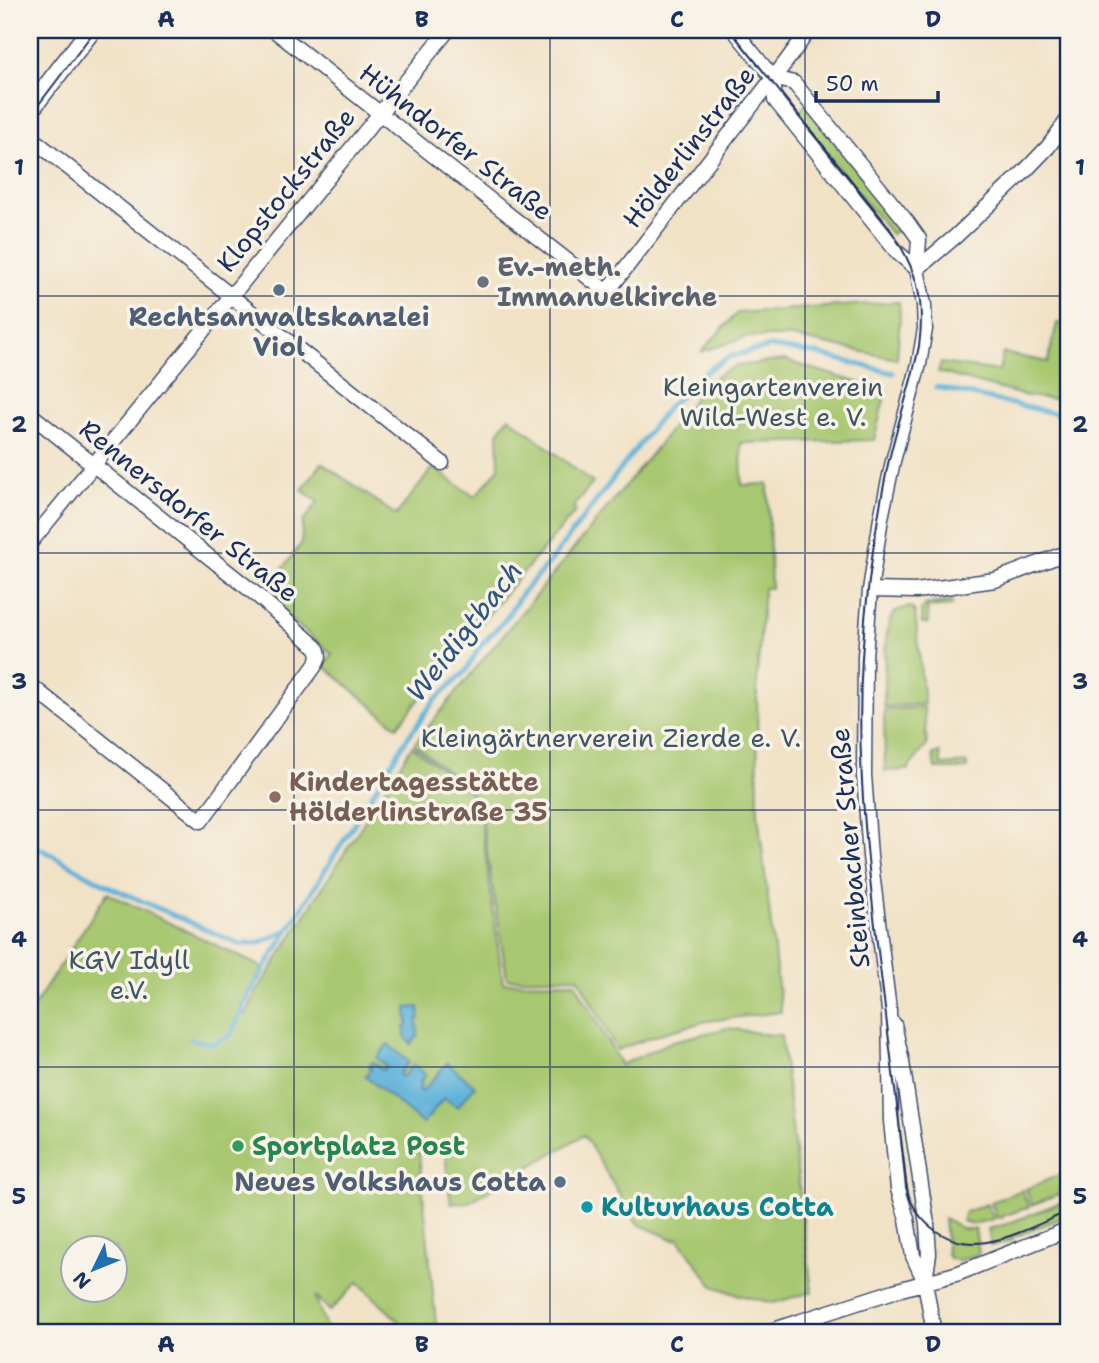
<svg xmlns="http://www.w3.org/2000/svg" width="1099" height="1363" viewBox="0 0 1099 1363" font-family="'Shantell Sans',sans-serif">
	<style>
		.green { fill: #a7c770; stroke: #617b67; stroke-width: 2; fill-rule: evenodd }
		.water { fill: #5db1d9; stroke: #3c709c; stroke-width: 2 }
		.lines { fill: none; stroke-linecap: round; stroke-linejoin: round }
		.stream { stroke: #5db1d9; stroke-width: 5 }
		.street-casing { stroke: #3b4a6e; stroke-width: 17 }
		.secondary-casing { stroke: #3b4a6e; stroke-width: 22 }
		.street { stroke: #fff; stroke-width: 14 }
		.secondary { stroke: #fff; stroke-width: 19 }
		.tram { stroke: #1b2f5e; stroke-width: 2 }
		.grid { fill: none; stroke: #1b2f5e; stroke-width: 2; stroke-opacity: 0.55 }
		.worship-dot { fill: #6b7280; stroke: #f7f3e8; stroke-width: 2.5 }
		.service-dot { fill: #5c6f8a; stroke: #f7f3e8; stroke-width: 2.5 }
		.education-dot { fill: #8d6e63; stroke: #f7f3e8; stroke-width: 2.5 }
		.leisure-dot { fill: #2e9e5b; stroke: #f7f3e8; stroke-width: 2.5 }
		.culture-dot { fill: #0f9aa8; stroke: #f7f3e8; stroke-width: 2.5 }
		.labels { text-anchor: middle; stroke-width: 7; stroke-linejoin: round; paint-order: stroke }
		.street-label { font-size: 26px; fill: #1b2f5e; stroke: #f7f3e8 }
		.worship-label { font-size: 26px; font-weight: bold; fill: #5b616d; stroke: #f7f3e8; text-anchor: start }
		.service-label { font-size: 26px; font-weight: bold; fill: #4e5e75; stroke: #f7f3e8 }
		.park-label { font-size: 26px; fill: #3e5562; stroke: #f7f3e8 }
		.education-label { font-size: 26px; font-weight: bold; fill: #785e54; stroke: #f7f3e8; text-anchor: start }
		.leisure-label { font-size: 26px; font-weight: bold; fill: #27864d; stroke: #f7f3e8; text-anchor: start }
		.culture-label { font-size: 26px; font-weight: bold; fill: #0d838f; stroke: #f7f3e8; text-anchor: start }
		.water-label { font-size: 28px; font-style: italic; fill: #2f5683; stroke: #f7f3e8 }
		.neatline { fill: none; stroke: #1b2f5e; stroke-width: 2.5 }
		.grid-label { font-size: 23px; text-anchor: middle; font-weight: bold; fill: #1b2f5e }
	</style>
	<rect width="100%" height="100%" fill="#f7f3e8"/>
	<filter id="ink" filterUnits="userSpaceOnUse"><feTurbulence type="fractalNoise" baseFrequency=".0143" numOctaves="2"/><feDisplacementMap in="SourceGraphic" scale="14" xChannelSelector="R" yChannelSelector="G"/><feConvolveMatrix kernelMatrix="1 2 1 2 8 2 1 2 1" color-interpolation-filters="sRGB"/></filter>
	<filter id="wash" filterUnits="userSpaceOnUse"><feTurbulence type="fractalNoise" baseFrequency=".00686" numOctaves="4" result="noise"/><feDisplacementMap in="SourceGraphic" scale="28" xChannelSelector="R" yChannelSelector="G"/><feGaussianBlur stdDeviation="1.57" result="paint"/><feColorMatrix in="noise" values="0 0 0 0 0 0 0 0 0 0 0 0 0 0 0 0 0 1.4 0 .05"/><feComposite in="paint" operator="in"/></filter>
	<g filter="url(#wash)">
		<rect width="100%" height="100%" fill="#f1e2c6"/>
		<path class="green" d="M806 105 901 226 891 234 795 114Z
			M899 302 900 318 897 359 792 337H746L701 352 737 313Z
			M1057 323 1069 324V401L1026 396 938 372 941 363 999 371 1003 353 1048 362Z
			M784 360 886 391 874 440 741 443 742 485 768 484 771 588H764L757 678 758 813 781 1012 707 1021 663 1033 617 1050 578 977 507 979 480 806 469 789 414 744 657 447 703 387 721 373 737 366Z
			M509 417 593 483 573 507 576 511 504 595 397 727 323 665 332 654 270 602 283 584 276 578 301 544 303 522 318 502 302 490 322 463 396 515 433 468 475 497 499 468 498 432Z
			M952 601V606L927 608 928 624H922L921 611 925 605Z
			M911 607 915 612 924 704 884 707C885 689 882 623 895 612 900 608 905 608 911 607Z
			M924 707 927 745 907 770 885 771 884 710Z
			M412 746 468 790 479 807 503 983 575 982 621 1065 673 1041 728 1028 771 1035H781L812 1292 773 1303 735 1294 713 1286 678 1238 675 1240 640 1225 635 1221 584 1135 469 1202 451 1204 445 1153 438 1151 419 1153 437 1333H411L358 1282 330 1311 315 1296 328 1333H44L30 1318V1012L107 893 266 969 249 997 242 1012 246 1015 254 996ZM74 1248H116V1290H74Z
			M940 753 941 765 967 763V769H935L933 754Z
			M1066 1172 1069 1179V1190L1032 1205 1026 1189Z
			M1022 1190 1029 1206 1027 1208 1005 1215 1002 1218 1001 1217 997 1218 991 1202Z
			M1069 1199V1215L1011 1238 1012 1240 991 1246 988 1229 1007 1224Z
			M987 1204 994 1219 972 1224 962 1221 965 1212Z
			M944 1218 963 1229H975L979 1253 958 1261 949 1258 947 1254Z"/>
		<path class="water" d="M419 1007 420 1019 417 1020 418 1036 411 1044 405 1036V1027L408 1026 407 1008Z
			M388 1044 409 1062 399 1074 402 1077 414 1065 426 1075 420 1082 422 1084 419 1089 422 1092 447 1063 475 1086 457 1107 444 1098 423 1124 365 1076 371 1069 369 1067 373 1062 383 1070 386 1066 377 1058Z"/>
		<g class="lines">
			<path class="stream" d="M936 387 1062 415H1069
				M30 843 110 887 239 944 259 943 288 930
				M191 1039 212 1044 231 1035 248 995 404 743 434 701 466 671 480 646 504 621 522 593 549 563 667 408 709 369 731 356 770 347 813 353 893 373"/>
		</g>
	</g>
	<g filter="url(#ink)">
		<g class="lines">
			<defs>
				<path id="street" d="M274 30 607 292 785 63 809 30
					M734 30 773 78 775 100 898 253 917 269
					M773 78 794 83 907 222 919 239 917 269 924 305 925 329 919 364 893 461 881 518 870 590 865 656 864 775 870 856 889 1010 891 1121 898 1189 907 1219 913 1256 925 1282 934 1333
					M30 137 442 463
					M917 269 956 236 1024 172 1048 147 1069 118
					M30 414 258 596 316 647C321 655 319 659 314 667L201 821 30 685
					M30 543 448 30
					M870 590 916 591 995 580 1069 552
					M894 1024 902 1062 927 1224 929 1254 925 1281
					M764 1333 894 1291 959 1273 1069 1229"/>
				<path id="secondary" d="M30 109 91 30"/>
			</defs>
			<use href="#street" class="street-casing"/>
			<use href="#secondary" class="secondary-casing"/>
			<use href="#street" class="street"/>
			<use href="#secondary" class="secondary"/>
			<path class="tram" d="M730 30 888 226C915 266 926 296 919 346 911 386 897 424 888 464 875 527 866 593 862 658 856 753 866 848 877 943 886 1016 895 1090 904 1163 905 1174 906 1186 909 1196 921 1228 953 1248 987 1242 1013 1238 1045 1221 1069 1211
				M30 116 95 30"/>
		</g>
	</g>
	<path class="grid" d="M294 30V1333M550 30V1333M805 30V1333M30 296H1069M30 553H1069M30 810H1069M30 1067H1069"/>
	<circle class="worship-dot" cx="483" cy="282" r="7"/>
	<g class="service-dot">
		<circle cx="279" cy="290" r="7"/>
		<circle cx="560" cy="1182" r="7"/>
	</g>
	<circle class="education-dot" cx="275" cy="797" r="7"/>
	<circle class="leisure-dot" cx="238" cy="1146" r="7"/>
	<circle class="culture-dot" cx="587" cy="1207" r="7"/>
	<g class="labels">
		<g class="street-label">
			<text transform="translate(456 142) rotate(38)" y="9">Hühndorfer Straße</text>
			<text transform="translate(689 147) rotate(-52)" y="9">Hölderlinstraße</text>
			<text transform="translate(286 190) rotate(-51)" y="9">Klopstockstraße</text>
			<text transform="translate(189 511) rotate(39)" y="9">Rennersdorfer Straße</text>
			<text transform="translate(850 848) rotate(-95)" y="9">Steinbacher Straße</text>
		</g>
		<g class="worship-label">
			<text x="497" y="276">Ev.-meth.<tspan x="497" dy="30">Immanuelkirche</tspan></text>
		</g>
		<g class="service-label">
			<text x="279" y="326">Rechtsanwaltskanzlei<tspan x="279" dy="30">Viol</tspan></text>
			<text x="546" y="1191" text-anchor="end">Neues Volkshaus Cotta</text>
		</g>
		<g class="park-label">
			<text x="773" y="396">Kleingartenverein<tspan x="773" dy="30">Wild-West e. V.</tspan></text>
			<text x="611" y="747">Kleingärtnerverein Zierde e. V.</text>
			<text x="129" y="969">KGV Idyll<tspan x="129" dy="30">e.V.</tspan></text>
		</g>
		<g class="education-label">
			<text x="289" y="791">Kindertagesstätte<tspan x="289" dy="30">Hölderlinstraße 35</tspan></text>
		</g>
		<g class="leisure-label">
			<text x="252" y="1155">Sportplatz Post</text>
		</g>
		<g class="culture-label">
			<text x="601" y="1216">Kulturhaus Cotta</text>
		</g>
		<g class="water-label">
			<text transform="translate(464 631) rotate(-52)" y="10">Weidigtbach</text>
		</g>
	</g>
	<rect width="1099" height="1363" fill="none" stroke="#f7f3e8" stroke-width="77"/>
	<g transform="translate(94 1269) rotate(227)"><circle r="33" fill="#f7f3e8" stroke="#9fa5b1" stroke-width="2"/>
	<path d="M0-5L12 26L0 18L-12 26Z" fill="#1f6fb2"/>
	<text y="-10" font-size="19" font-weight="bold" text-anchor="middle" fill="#1b2f5e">N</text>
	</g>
	<path d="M816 91v10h122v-10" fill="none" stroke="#1b2f5e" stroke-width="3.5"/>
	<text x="826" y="91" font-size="21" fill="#1b2f5e" stroke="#f7f3e8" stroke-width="5" paint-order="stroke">50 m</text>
	<rect x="38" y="38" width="1022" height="1286" class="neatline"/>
	<g class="grid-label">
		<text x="166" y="27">A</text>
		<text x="422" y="27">B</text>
		<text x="677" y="27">C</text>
		<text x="933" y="27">D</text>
		<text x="19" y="175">1</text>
		<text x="1080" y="175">1</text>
		<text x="19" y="432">2</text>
		<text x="1080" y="432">2</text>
		<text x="19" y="689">3</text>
		<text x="1080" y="689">3</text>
		<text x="19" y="947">4</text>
		<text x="1080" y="947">4</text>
		<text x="19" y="1204">5</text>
		<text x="1080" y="1204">5</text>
		<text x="166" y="1352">A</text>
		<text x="422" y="1352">B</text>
		<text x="677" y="1352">C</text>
		<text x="933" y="1352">D</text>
	</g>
</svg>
